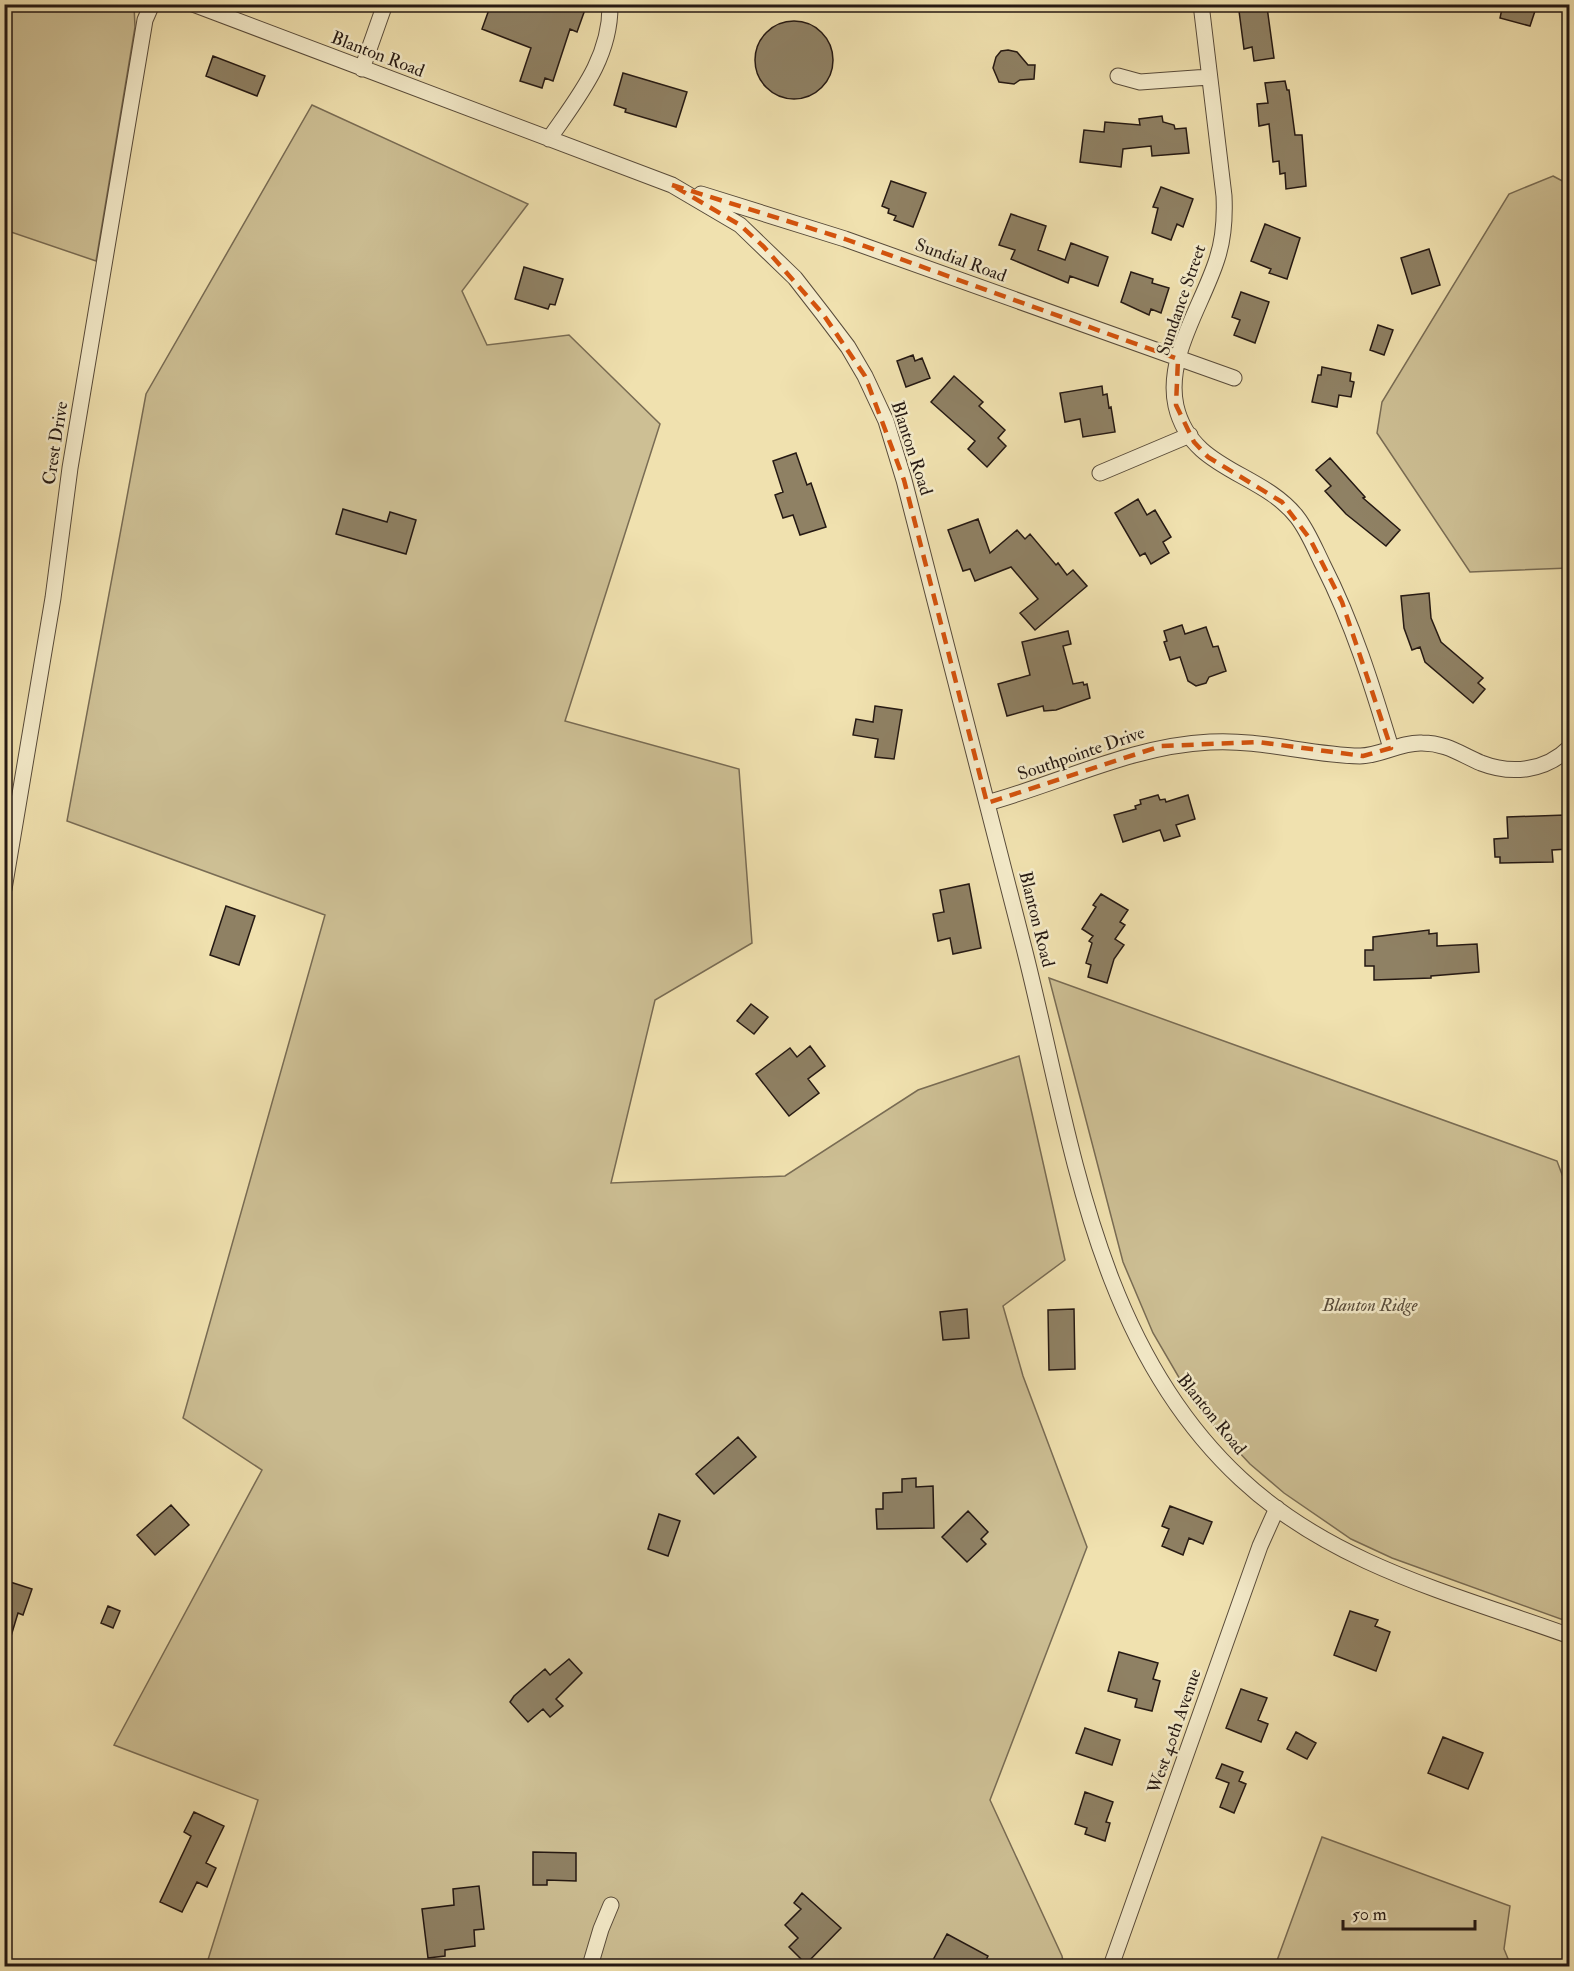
<svg xmlns="http://www.w3.org/2000/svg" width="1574" height="1971" viewBox="0 0 1574 1971" font-family="'IM FELL Double Pica',serif">
	<style>
		.green { fill: #cdbf94; stroke: #796c54; stroke-width: 1.5 }
		.building { fill: #8f8164; stroke: #251913; stroke-width: 1.5 }
		.lines { fill: none; stroke-linecap: round; stroke-linejoin: round }
		.street-casing { stroke: #584b3a; stroke-width: 17 }
		.street { stroke: #f5eccb; stroke-width: 15 }
		.marked { fill: none; stroke: #d4530d; stroke-width: 4.5; stroke-dasharray: 12 8; stroke-linejoin: round }
		.labels { text-anchor: middle; stroke-width: 5; stroke-linejoin: round; paint-order: stroke }
		.street-label { font-size: 18px; fill: #251913; stroke: #f5eccb }
		.park-label { font-size: 18px; font-style: italic; fill: #574b3a; stroke: #f5eccb }
	</style>
	<rect width="100%" height="100%" fill="#f0e1af"/>
	<filter id="stains"><feTurbulence type="fractalNoise" baseFrequency=".00333" numOctaves="4"/><feColorMatrix values="0 0 0 0 .2 0 0 0 0 .09 0 0 0 0 .02 0 0 0 .5 -.17"/></filter>
	<radialGradient id="worn" r=".72"><stop offset=".6" stop-color="#630" stop-opacity="0"/><stop offset="1" stop-color="#630" stop-opacity=".3"/></radialGradient>
	<path class="green" d="M4 5H134L135 27 96 261 5 230Z
		M312 105 528 204 462 291 487 345 569 335 660 424 565 721 739 769 752 943 655 1000 611 1183 785 1176 918 1090 1019 1056 1065 1260 1003 1306 1023 1376 1087 1547 990 1800 1062 1956 1064 1966H206L258 1800 114 1745 262 1470 183 1418 325 915 67 821 146 394Z
		M1553 176 1570 185 1569 568 1470 572 1377 433 1382 402 1509 194Z
		M1049 978 1557 1161 1570 1196 1569 1622 1392 1558 1351 1539 1284 1493 1250 1464 1195 1405 1153 1333 1123 1262Z
		M1322 1837 1510 1906 1504 1949 1511 1966H1275Z"/>
	<path class="building" d="M491 4H587L577 32 570 29 553 81 545 78 542 88 520 81 531 48 482 29Z
		M1503 4H1522L1536 8 1530 26 1500 18Z
		M1267 7 1274 58 1254 61 1252 47 1244 49 1239 11Z
		M755 60a39 39 0 1 1 78 0a39 39 0 1 1-78 0Z
		M1008 50 1017 52 1028 65H1035L1034 79 1020 80 1014 84 999 82 993 68 996 57 1001 51Z
		M213 56 265 76 257 96 206 76Z
		M623 73 687 92 676 127 625 112 626 109 614 105Z
		M1285 81 1287 90H1289L1295 135H1302L1306 186 1286 189 1285 173 1280 174 1279 161 1273 162 1269 124 1259 126 1257 104 1268 103 1265 83Z
		M1162 116 1163 122 1174 125 1175 129 1186 128 1189 153 1152 156 1151 146 1123 149 1121 167 1080 162 1084 130 1104 132 1105 122 1140 125 1139 119Z
		M891 181 926 193 913 227 894 220 896 216 888 213 889 209 882 206Z
		M1161 187 1193 199 1183 227 1177 224 1171 240 1152 233 1158 208 1153 207Z
		M1011 214 1046 226 1038 250 1065 260 1071 243 1108 257 1098 286 1070 276 1068 283 1011 259 1015 250 999 245Z
		M1265 224 1300 238 1287 279 1269 273 1271 269 1251 261Z
		M1429 249 1440 285 1412 294 1401 258Z
		M524 267 563 279 555 305 550 304 548 309 515 299Z
		M1131 272 1153 279 1152 283 1169 288 1161 313 1151 309 1149 315 1121 302Z
		M1241 292 1269 302 1255 343 1234 335 1240 320 1232 317Z
		M1378 325 1393 330 1384 355 1370 350Z
		M913 355 915 361 922 358 930 378 906 387 897 361Z
		M1322 367 1351 373 1350 381 1354 382 1351 397 1339 395 1337 407 1312 402 1318 375H1321Z
		M954 376 983 402 979 406 1005 430 998 438 1006 446 987 467 968 449 975 441 931 402Z
		M1102 386 1103 395 1107 394 1109 408 1111 407 1115 432 1083 437 1080 419 1065 422 1060 393Z
		M796 453 807 485 811 483 826 527 800 535 793 515 783 518 775 495 783 492 773 461Z
		M1330 458 1365 497 1363 498 1400 530 1386 546 1346 514 1325 491 1331 486 1316 470Z
		M1138 499 1147 515 1155 510 1171 537 1163 542 1169 553 1151 564 1145 553 1140 556 1115 513Z
		M343 509 387 522 390 512 416 520 406 554 336 534Z
		M978 519 990 553 1017 530 1025 539 1030 534 1056 565 1058 563 1067 575 1073 570 1087 586 1035 630 1020 613 1038 599 1011 567 975 581 970 569 963 571 948 530Z
		M1429 593 1431 618 1441 642 1483 678 1478 683 1485 689 1473 703 1425 662 1420 647 1412 650 1404 628 1401 596Z
		M1182 625 1185 634 1206 627 1213 647 1218 646 1226 671 1209 677 1206 683 1196 686 1188 681 1180 657 1170 660 1164 642 1167 641 1164 631Z
		M1068 631 1071 644 1063 646 1073 684 1083 682 1084 685 1087 684 1090 698 1056 710 1044 711 1043 706 1007 716 998 684 1030 675 1022 642Z
		M875 706 902 710 894 759 875 757 878 739 853 735 856 719 873 722Z
		M1158 795 1160 800 1165 799 1166 802 1188 795 1195 819 1176 825 1180 836 1164 841 1160 830 1123 842 1114 815 1136 809 1135 806 1141 804 1140 800Z
		M1565 815 1569 849 1552 850 1553 862 1500 863V857H1495L1494 839 1508 838 1507 817Z
		M969 884 981 948 953 954 950 938 938 941 933 914 944 912 940 890Z
		M1101 894 1128 910 1120 922 1125 925 1115 939 1124 945 1114 959 1107 983 1088 977 1091 965 1086 963 1092 943 1089 941 1093 936 1082 929 1096 907 1093 905Z
		M226 906 255 916 239 965 210 955Z
		M1429 930V934L1437 933V946L1477 944 1479 972 1431 976V978L1374 980V966H1365V950H1373V937Z
		M751 1004 768 1017 754 1034 737 1021Z
		M810 1046 825 1066 808 1079 819 1093 789 1116 756 1074 790 1048 797 1057Z
		M967 1309 969 1338 943 1340 940 1312Z
		M1074 1309 1075 1369 1049 1370 1048 1310Z
		M738 1437 756 1457 714 1494 696 1474Z
		M916 1478V1487L933 1486 934 1528 877 1529 876 1509H883V1493L902 1492V1479Z
		M171 1505 189 1525 155 1555 137 1535Z
		M1170 1506 1212 1522 1203 1544 1189 1538 1183 1555 1162 1546 1169 1529 1162 1526Z
		M968 1511 988 1532 981 1539 986 1544 967 1562 942 1537Z
		M659 1514 680 1521 668 1556 648 1549Z
		M4 1580 32 1589 23 1615 18 1613 8 1646 4 1645Z
		M108 1606 120 1611 113 1628 101 1623Z
		M1350 1611 1378 1620 1375 1626 1390 1632 1376 1671 1334 1655Z
		M1119 1652 1158 1663 1153 1679 1160 1681 1152 1711 1135 1707 1137 1699 1108 1691Z
		M569 1659 582 1673 556 1699 563 1706 550 1717 543 1709 528 1722 510 1702 514 1696 545 1669 550 1675Z
		M1241 1689 1267 1698 1258 1720 1268 1724 1261 1742 1226 1728Z
		M1085 1728 1120 1740 1112 1765 1076 1753Z
		M1296 1732 1316 1743 1307 1759 1287 1749Z
		M1443 1737 1483 1753 1468 1789 1428 1773Z
		M1222 1764 1243 1772 1239 1781 1246 1784 1234 1813 1220 1807 1229 1783 1216 1778Z
		M1085 1792 1113 1802 1106 1822 1110 1823 1105 1841 1085 1834 1087 1828 1075 1824Z
		M194 1812 224 1826 206 1863 216 1868 207 1887 197 1882 182 1912 160 1902 191 1836 184 1832Z
		M533 1852 576 1853V1881L547 1880V1885H533Z
		M479 1886 484 1929 474 1930 475 1946 445 1950V1956L428 1958 422 1909 454 1905 453 1889Z
		M802 1893 841 1928 806 1964 789 1947 798 1938 785 1925 801 1909 794 1903Z
		M947 1934 988 1956 983 1966H945L933 1960Z"/>
	<g class="lines">
		<defs>
			<path id="street" d="M193 4 672 185 740 225 795 278 823 314 848 347 865 376 886 421 904 480C944 636 984 792 1024 948 1071 1133 1093 1342 1241 1479 1333 1565 1454 1594 1570 1636
				M1201 4 1224 196C1225 218 1224 238 1217 259 1203 304 1165 357 1176 406 1191 471 1261 471 1297 517 1308 531 1315 549 1323 565 1353 624 1372 685 1391 748
				M362 69 385 4
				M1118 76 1140 82 1209 77
				M549 139C578 97 611 58 610 4
				M701 194 845 239 1234 378
				M1100 473 1190 435
				M987 803C1063 782 1131 746 1210 742 1261 739 1309 755 1360 756 1380 756 1401 742 1422 743 1446 743 1460 754 1481 763 1512 775 1546 771 1570 747
				M4 889 53 598 70 468 145 20 152 4
				M590 1966 601 1929 611 1905
				M1111 1966 1260 1546 1277 1508"/>
		</defs>
		<use href="#street" class="street-casing"/>
		<use href="#street" class="street"/>
	</g>
	<path class="marked" d="M672 185 845 239 1178 359 1176 405 1194 442 1208 457 1282 502 1310 539 1342 602 1391 748 1363 756 1258 742 1161 746 987 803 904 480 865 376 823 314 764 247 740 225Z"/>
	<g class="labels">
		<g class="street-label">
			<text transform="translate(378 54) rotate(21)" y="6">Blanton Road</text>
			<text transform="translate(961 260) rotate(20)" y="6">Sundial Road</text>
			<text transform="translate(1181 300) rotate(-71)" y="6">Sundance Street</text>
			<text transform="translate(55 443) rotate(-81)" y="6">Crest Drive</text>
			<text transform="translate(912 448) rotate(72)" y="6">Blanton Road</text>
			<text transform="translate(1081 753) rotate(-19)" y="6">Southpointe Drive</text>
			<text transform="translate(1037 919) rotate(76)" y="6">Blanton Road</text>
			<text transform="translate(1212 1414) rotate(51)" y="6">Blanton Road</text>
			<text transform="translate(1174 1731) rotate(-71)" y="6">West 40th Avenue</text>
		</g>
		<g class="park-label">
			<text x="1370" y="1311">Blanton Ridge</text>
		</g>
	</g>
	<rect width="1574" height="1971" fill="none" stroke="#f0e1af" stroke-width="24"/>
	<rect x="6" y="6" width="1562" height="1959" fill="none" stroke="#251913" stroke-width="3"/>
	<rect x="12" y="12" width="1550" height="1947" fill="none" stroke="#251913" stroke-width="1.5"/>
	<path d="M1343 1920v9h132v-9" fill="none" stroke="#251913" stroke-width="3"/>
	<text x="1352" y="1920" font-size="18" fill="#251913" stroke="#f5eccb" stroke-width="4.5" paint-order="stroke">50 m</text>
	<rect width="100%" height="100%" filter="url(#stains)"/>
	<rect width="100%" height="100%" fill="url(#worn)"/>
</svg>
